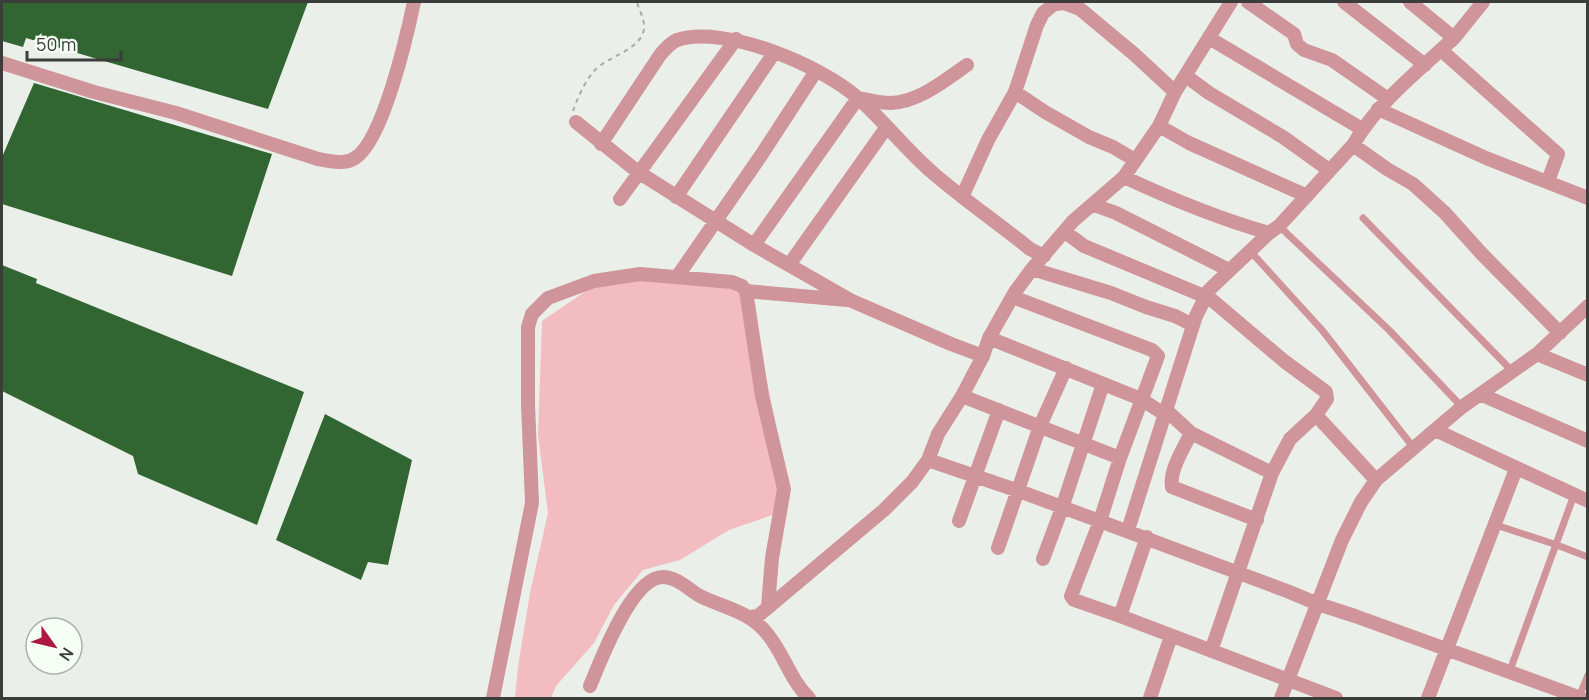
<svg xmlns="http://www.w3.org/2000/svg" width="1589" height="700" viewBox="0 0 1589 700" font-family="Manrope,sans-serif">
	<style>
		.green { fill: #f3bcc1 }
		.building { fill: #316532 }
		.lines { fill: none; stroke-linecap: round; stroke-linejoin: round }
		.path { stroke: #a7aca6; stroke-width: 2; stroke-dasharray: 4.5 4.5; stroke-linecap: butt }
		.lane { stroke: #cf959a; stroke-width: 7 }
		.street { stroke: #cf959a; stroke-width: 14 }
	</style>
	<rect width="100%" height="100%" fill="#eaf0e9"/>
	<path class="green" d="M628 277 740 288 752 303 788 490 781 512 729 530 680 560 643 570 614 605 594 643 556 686 551 698H515L518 666 530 593 548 513 538 435 542 321 589 289Z"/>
	<path class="building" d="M2 2H308L268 109 26 38 23 47 2 41Z
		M34 83 272 154 232 276 2 204V157Z
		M2 265 37 279 36 283 304 392 257 525 138 474 133 456 2 391Z
		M325 414 412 460 388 565 368 562 361 580 276 540Z"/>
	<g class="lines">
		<path class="path" d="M573 111C578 97 585 81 595 70 608 56 641 50 644 29 645 20 639 10 637 2"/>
		<path class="lane" d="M1363 218 1512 371
			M1279 226 1389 330 1462 407
			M1251 252 1322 330 1413 447
			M1496 525 1557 545 1588 557
			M1509 673 1574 495
			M1579 697 1588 675"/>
		<path class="street" d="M1248 2 1294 34 1297 44 1304 50 1332 60 1388 99
			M1344 2 1425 65
			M1209 38 1362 129
			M1454 38 1483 2
			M1441 50 1558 154 1548 181
			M2 63 94 92 176 113 318 159C330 161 345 165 355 158 383 141 407 35 414 2
			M1186 76 1209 93 1283 137 1329 170
			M1015 92 1045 112 1089 137 1113 147 1135 160
			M1378 109 1486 158 1588 198
			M576 122 638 172 754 245 852 301 951 344 983 356
			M1159 126 1189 143 1307 196
			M601 144 660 55C665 49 670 43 677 40 724 24 823 66 859 99 885 122 906 150 933 173 964 200 998 223 1030 249L1044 256
			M1353 145 1387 169 1413 184 1445 213 1481 253 1560 333
			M1124 177C1173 200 1217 218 1269 233
			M676 197 774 53
			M962 197 988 140 1015 92 1037 25 1043 13 1053 5 1063 3 1080 9 1134 54 1175 92
			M620 199 736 39
			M1094 205 1116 213 1229 270
			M1065 232 1084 246 1204 296
			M754 245 858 98C869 100 880 103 891 103 919 102 945 80 967 65
			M789 265 886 128
			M1032 269 1111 293 1146 307 1175 316 1193 325
			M677 277 762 154 816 71
			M746 291 847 300
			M1206 295 1284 361 1326 392 1327 399 1316 415 1376 480
			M1013 297 1152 350 1158 356 1120 458 1100 521 1071 596 1074 600 1120 616 1336 698
			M989 338 1141 399 1164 414
			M1537 354 1588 375
			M1480 394 1588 441
			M962 396 1120 458
			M1166 410 1191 433 1272 473 1211 651
			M1435 430 1588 501
			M1191 433C1184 448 1169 470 1172 487L1257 520
			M928 460 1019 491 1287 591 1318 604 1355 616 1581 698
			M1272 473 1290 439 1316 415
			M959 521 999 410
			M1128 530 1196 316 1209 290 1269 233 1279 226 1353 145C1378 102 1418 71 1454 38L1410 2
			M998 548 1040 426 1066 368
			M1043 559 1062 508 1103 384
			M1120 616 1147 537
			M750 617 758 616 884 510 912 482 928 460 938 434 962 396 983 356 989 338 1015 292 1032 269 1073 221 1124 177 1159 126 1175 92 1231 2
			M590 686C600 662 632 575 664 577 678 578 688 589 700 596 722 607 747 611 764 630 783 650 789 679 809 698
			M493 698 532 503 528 404V327L532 314 548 298 594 281 640 274 732 282 742 286 746 291 762 396 784 489 772 558 768 606
			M1150 698 1171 636
			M1281 698 1342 540 1361 502 1376 480 1462 407 1537 354 1588 306
			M1428 698 1516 469"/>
	</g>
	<rect width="1589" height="700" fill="none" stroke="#3a3d3a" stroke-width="6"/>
	<g transform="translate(54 646) rotate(124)"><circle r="28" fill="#f7fef6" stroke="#abb1ab" stroke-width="1.5"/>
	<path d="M0-4.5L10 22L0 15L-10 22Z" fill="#ad1942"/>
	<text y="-9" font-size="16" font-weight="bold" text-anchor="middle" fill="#3a3d3a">N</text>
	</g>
	<path d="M27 51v9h94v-9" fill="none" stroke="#3a3d3a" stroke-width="3"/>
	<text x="36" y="51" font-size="18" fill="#3a3d3a" stroke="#f7fef6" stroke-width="4.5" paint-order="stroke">50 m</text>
</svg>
